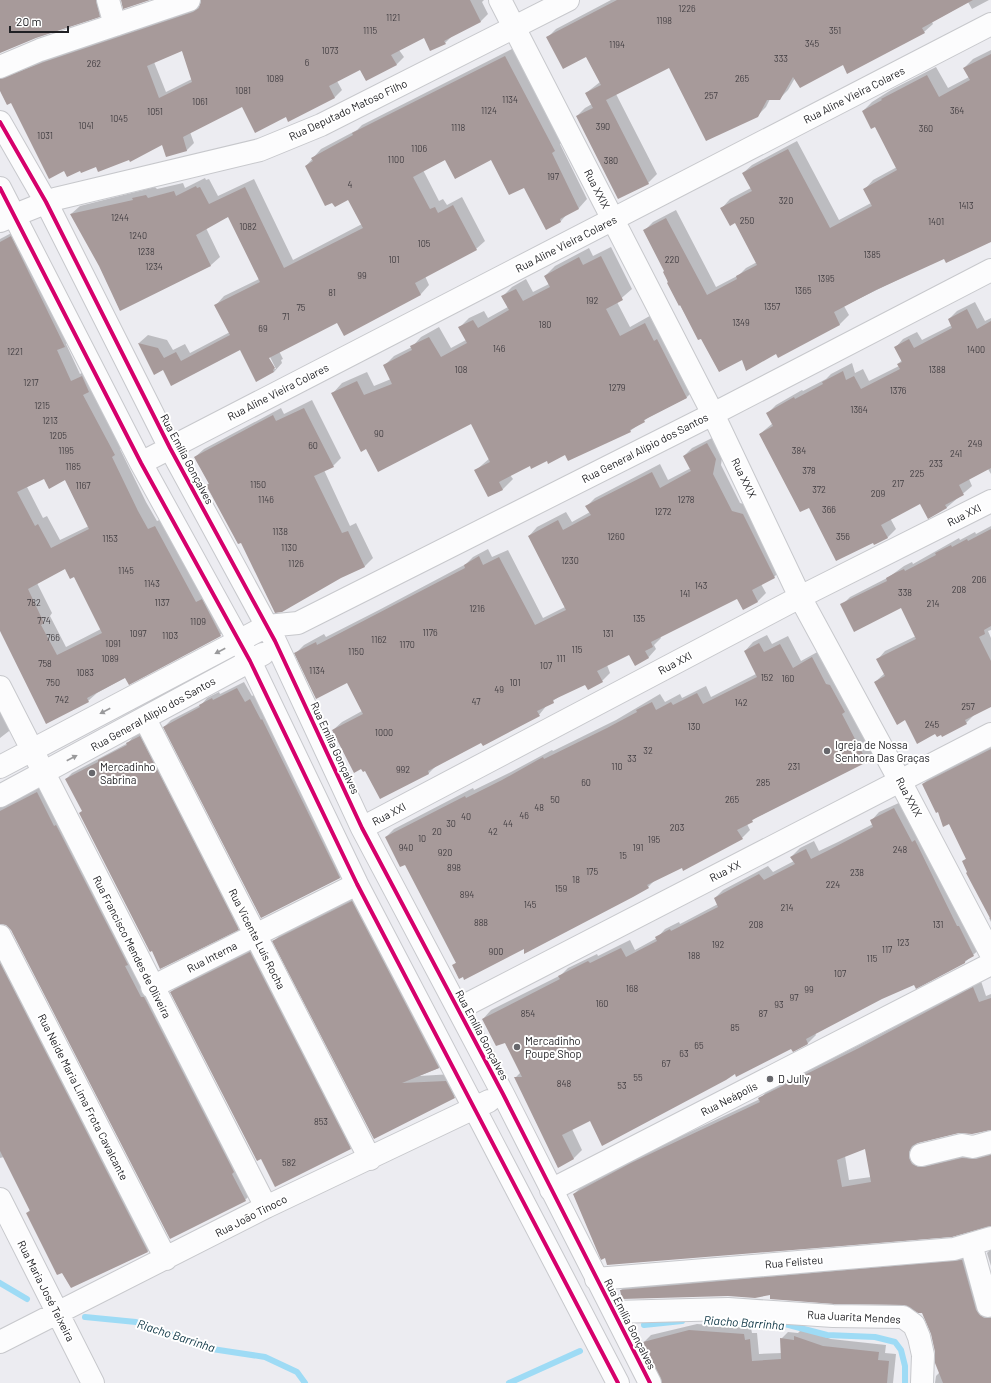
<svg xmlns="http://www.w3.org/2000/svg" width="991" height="1383" viewBox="0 0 991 1383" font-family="Barlow,sans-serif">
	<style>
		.shadow { fill: #0003; fill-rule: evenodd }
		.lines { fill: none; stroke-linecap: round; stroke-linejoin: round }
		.stream { stroke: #9edbf5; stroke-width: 6 }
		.building { fill: #a79a9a; fill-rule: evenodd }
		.minor-casing { stroke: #c7c8cc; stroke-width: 24 }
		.minor { stroke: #fcfcfd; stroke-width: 22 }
		.cycleway-casing { stroke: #fff; stroke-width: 6 }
		.cycleway { stroke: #d6006c; stroke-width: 4 }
		.oneway { fill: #99999b }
		.poi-dot { fill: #67676c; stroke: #fff; stroke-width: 1.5 }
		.labels { text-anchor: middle; stroke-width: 4; stroke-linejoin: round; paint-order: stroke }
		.number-label { font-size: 9px; fill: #423e42 }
		.street-label { font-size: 11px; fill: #202024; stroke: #fff }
		.poi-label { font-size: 11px; fill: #202024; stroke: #fff; text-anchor: start }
		.water-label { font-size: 12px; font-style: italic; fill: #083140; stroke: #fff }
	</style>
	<rect width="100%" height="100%" fill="#ececf1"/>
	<path class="shadow" d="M0 0H105L106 9 99 16 36 37 0 52Z
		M202 0H484L482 2 488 14 481 21 452 36 445 43 424 37 399 50 404 57 397 64 366 80 360 69 337 81 342 90 335 97 288 120 286 116 242 106 190 132 194 143 186 151 163 143 129 159 96 166 12 102 0 89V72L201 5ZM182 50 192 79 166 92 154 62Z
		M611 0H989L972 9 968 2 932 22 933 24 924 32 844 64 795 78 788 90 779 99H770L766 107 757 116 670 66 616 94 657 174 648 183 577 116 585 108 592 104 586 93 600 82 586 56 548 37 556 29Z
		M514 48 563 142 560 144 587 199 579 208 568 213 561 221 525 186 492 159H446L423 170 439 201 443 199 447 205 462 197 485 241 476 249 425 276 429 285 421 294 345 334 338 321 279 351 283 359 281 360 282 363 274 372 240 349 164 369 155 373 139 343 148 335 167 340 173 350 185 344 190 353 230 332 216 305 224 296 259 279 229 216 206 228 220 257 211 265 120 310 100 265 71 214 80 206 155 187 157 189 183 183 185 188 205 178 206 180 209 179 218 196 254 179 293 260 362 224 349 199 306 166 321 149 357 130 362 125ZM268 353 276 369H274L266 354Z
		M991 50V241L944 257 844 306 849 315 840 324 779 356 777 353 742 359 701 337 699 339 668 283 665 271 644 231 653 222 676 210 716 287 739 275 746 268 757 262 735 222 722 208 730 199 751 188 743 173 752 165 797 141 839 220 871 203 865 189 873 180 897 167 875 126 863 111 872 102 891 90 936 67 948 88 969 77 964 68 973 59Z
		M19 229 73 337 66 344 80 374 91 368 123 446 120 449 146 502 157 521 164 518 229 627 220 635 126 677 97 693 88 701 0 629V239ZM44 478 65 479 89 526 60 540 47 516 43 518 27 487ZM66 568 74 576 101 629 66 647 50 616 52 613 37 583Z
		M611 247 632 289 617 302 630 327 655 313 696 388 686 398 649 417 630 431 530 465 510 475 513 479 503 489 489 496 475 471 490 458 471 423 367 448 333 393 342 383 367 372 374 386 391 379 384 366 394 356 412 347 421 337 439 327 451 348 466 340 460 327 469 318 484 311 488 318 508 307 502 297 512 287 526 279 533 292 549 284 545 276 555 266 589 248 593 256Z
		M975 302 985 321 991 318V474L988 469 969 479 972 486 946 508 921 502 890 518 896 529 888 537 875 544 809 506 760 434 773 423 768 413 776 405 802 390 803 391 826 379 831 374 852 363 855 373 863 369 869 381 899 366 898 364 902 360 895 348 903 339 917 332 922 340 952 325 949 319 957 311Z
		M312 400 341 458 333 466 324 470 350 526 356 523 373 558 365 566 340 577 241 541 208 485 209 483 195 457 204 449 281 408 284 414Z
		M716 436 723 451 721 465 740 503 751 506 782 569 774 577 761 584 766 593 758 601 743 609 737 597 660 636 661 638 654 645 656 649 648 658 629 653 607 665 610 673 602 681 585 683 560 696 547 705 539 715 481 741 437 765 429 773 366 770 333 730 342 722 362 711 347 681 296 653 304 645 324 634 326 637 379 610 466 564 473 557 488 549 492 557 508 550 543 618 565 607 529 536 537 527 566 512 572 522 590 512 587 506 595 498 660 464 668 480 691 468 684 456 692 448Z
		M991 526V630L988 631 991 638V705L974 715 966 723 936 733 906 719 875 682 885 673 878 659 885 651 916 636 902 606 842 605 850 597 889 577 904 566 912 562 913 564 959 538 960 540 975 532 976 534Z
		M767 635 772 644 788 636 801 661 821 650 874 753 866 761 757 817 747 824 750 830 742 838 655 880 648 887 463 976 453 965 457 962 405 863 386 837 394 829 473 788 474 790 511 772 552 750 553 751 616 720 660 694 665 702 680 694 682 698 706 686 711 697 756 674 745 651 753 642Z
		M244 682 252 696 257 693 347 871 340 878 261 917 164 727 171 720 202 704 207 698 219 692 220 694Z
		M0 703 13 728 0 738Z
		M145 731 244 923 238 929 66 779 72 773 128 743 133 737Z
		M991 747V922L989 918 991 917 963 861 967 858 949 823 938 811 923 784 931 776Z
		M45 785 252 1193 245 1200 12 930 7 924 0 923V807Z
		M903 801 982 947 965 962 882 998 815 1033 816 1035 808 1043 791 1048 735 1073 590 1120 572 1129 582 1150 574 1158 558 1167 516 1077 521 1072 505 1042 483 1019 491 1010 561 975 568 968 597 954 598 956 630 940 635 950 657 938 665 929 679 922 680 924 718 904 715 898 723 890 768 866 773 872 794 861 791 857 800 848 814 841 819 851 838 842 873 824 871 821 879 812Z
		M359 894 446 1060 439 1068 419 1076 453 1074 461 1090 454 1097 374 1138 274 941 281 934Z
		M0 942 155 1244 148 1251 71 1287 27 1213 30 1210 4 1157 0 1158Z
		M257 946 357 1141 350 1148 261 1158 171 992 178 985Z
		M981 981 986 996 991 994V1129L959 1132 916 1143V1150H991V1225L574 1194 581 1187 639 1156 760 1099 767 1091 867 1041ZM866 1147 871 1177 849 1180 845 1156Z
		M991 1249V1266L987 1253Z
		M969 1253 991 1311V1383H935L936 1376 940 1372 932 1334 923 1312 903 1304 771 1294 623 1298 621 1290 628 1283Z
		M697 1324 751 1328 752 1333H757L759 1354 782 1353 781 1339 788 1332 798 1333 802 1329 831 1339 886 1345 885 1353 896 1354 893 1383H663L644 1342 651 1335Z"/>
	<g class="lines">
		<path class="stream" d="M0 1283 27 1299
			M85 1317 136 1322 212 1349 265 1357 297 1372 305 1383
			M705 1320 781 1323 827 1335 875 1337 895 1342 901 1350 905 1366V1383
			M644 1325 682 1321
			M509 1383 580 1351"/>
	</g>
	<path class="building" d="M0 0H96L100 17 36 38 0 53Z
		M121 0H150L123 9Z
		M201 0H470L481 22 444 41 446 44 430 51 424 38 391 55 397 65 366 81 360 70 329 86 335 98 288 122 286 117 255 133 242 107 183 137 187 151 166 157 162 145 130 162 129 160 98 172 96 167 81 173 80 171 67 177 64 171 49 179 11 103 7 105 0 91V79L44 62 193 12 199 8ZM182 51 192 82 159 98 147 66Z
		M617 0H973L922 28 925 33 847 74 843 65 800 88 793 77 780 100H767L758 117 706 141 669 68 606 100 649 184 618 199 576 116 593 108 585 93 601 85 586 57 563 69 546 37Z
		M991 54V242L946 263 944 259 876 290 834 312 840 325 778 358 776 354 746 371 742 360 719 372 701 339 698 340 680 305 679 306 667 283 668 282 663 272 664 271 643 230 666 218 707 295 737 279 736 276 757 265 735 223 730 226 720 208 752 191 742 173 788 149 830 228 872 206 863 189 897 170 875 127 871 129 862 111 882 100 881 99 927 75 939 97 970 80 963 68Z
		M505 56 555 151 552 153 579 209 560 219 561 222 546 230 524 188 509 195 491 160 455 179 445 160 413 177 430 209 435 207 438 213 453 205 477 250 415 283 421 295 344 336 337 323 269 358 275 368 273 370 274 372 256 382 240 350 171 386 163 370 154 375 138 343 158 348 164 358 176 352 181 361 230 335 214 305 260 282 228 217 196 235 211 266 120 311 99 266 70 214 133 200 132 198 146 195 148 198 174 191 176 196 196 186 197 188 200 187 209 204 245 187 284 268 363 228 348 200 335 207 332 203 325 206 305 166 313 161 311 158 353 135 352 133Z
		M11 236 65 347 57 350 71 381 82 376 89 392 83 395 115 455 112 457 138 511 148 529 155 526 196 602 202 599 221 636 129 685 125 678 87 698 89 702 46 724 0 631V242ZM44 479 49 489 65 480 89 529 51 548 38 524 35 526 17 492ZM65 569 70 579 74 577 102 633 57 655 41 625 44 623 28 589Z
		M601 256 623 300 606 309 620 336 645 323 654 341 657 339 687 398 644 420 645 422 630 430 631 432 568 461 565 455 548 464 547 461 531 469 530 466 499 482 503 490 488 497 474 470 490 462 471 424 378 472 366 449 361 452 331 393 357 381 364 395 392 384 383 365 412 350 410 346 429 337 441 357 467 343 458 327 473 320 478 328 509 310 501 296 516 289 523 301 550 287 544 276 579 257 583 265Z
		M967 309 977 329 991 321V468L959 485 964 495 945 505 947 508 928 519 920 504 881 525 888 538 874 545 873 543 836 561 809 508 800 512 759 434 773 426 766 413 794 397 795 399 823 384 822 382 843 371 846 380 854 376 861 389 900 369 897 364 902 362 894 347 909 339 914 348 952 328 948 319Z
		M304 408 334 467 314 476 342 533 348 531 365 567 341 578 282 612 275 613 241 543 238 544 206 485 209 484 194 457 273 415 276 421Z
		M707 443 716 459 713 474 732 511 743 514 775 578 752 590 758 602 743 610 737 599 651 642 653 647 645 651 649 658 635 666 629 655 597 671 603 682 588 690 585 685 553 700 554 703 537 711 540 716 483 746 481 743 428 771 429 774 380 799 365 771 363 772 361 769 354 773 332 730 363 714 347 683 316 699 294 653 316 642 317 645 369 618 465 568 464 565 479 556 483 565 499 557 535 625 566 610 528 536 558 520 563 530 591 515 585 506 652 472 660 488 691 471 683 456Z
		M991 529V626L984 630 985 634 979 637 991 661V707L965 720 967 724 942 737 941 735 937 737 935 734 917 744 905 720 897 725 874 682 885 676 876 659 916 639 901 608 854 632 840 604 887 581 886 578 895 573 904 569 905 571 936 555 935 553 951 545 952 547 967 539 968 541Z
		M759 643 764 652 780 644 793 668 812 657 826 684 830 685 845 712 842 714 867 762 752 820 753 822 737 830 743 839 683 871 682 868 647 885 649 888 633 897 524 954V949L464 980 463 977 459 979 452 965 456 963 405 865 400 867 385 837 465 796 466 798 502 780 543 757 544 759 607 728 637 712 636 710 652 702 656 710 671 702 673 705 697 693 703 704 757 677 744 651Z
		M237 688 245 702 250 699 261 720 262 719 340 878 261 918 163 727 200 707 199 705 212 698 213 700Z
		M140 736 239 930 160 969 152 951 150 952 79 813 82 811 65 779 98 762V760L127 745 126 743Z
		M991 749V920L966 873 967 872 962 861 966 859 949 824 943 827 938 812 936 813 922 784Z
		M37 792 54 826 56 825 128 965 125 966 141 997H144L234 1172 232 1174 246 1201 170 1239 11 930 6 925 0 924V811Z
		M894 808 912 842 915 840 957 926H959L974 956 965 961V963L916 989 914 985 882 999 806 1039 808 1044 793 1052 791 1049 736 1077 735 1074 726 1080 602 1146 590 1121 562 1135 574 1159 558 1168 514 1077H522L505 1043 496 1046 482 1019 560 979 558 976 588 961 590 963 621 948 626 957 657 941 655 937 670 929 671 931 718 907 714 898 759 874 764 880 795 864 790 857 806 849 811 859 829 850 873 827 870 820Z
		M352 901 439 1068 402 1083 446 1081 455 1098 374 1139 272 941Z
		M250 952 351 1149 275 1187 261 1159 257 1161 170 992Z
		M0 963 148 1252 71 1288 62 1273 57 1275 26 1213 30 1211 0 1151Z
		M973 987 979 1002 991 998V1130L972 1134 959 1133 918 1143 912 1146 909 1152V1158L912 1164 918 1167H924L962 1158 976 1159 991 1155V1226L952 1237 607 1265 605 1258 601 1260 573 1194 631 1163 760 1102 758 1098 859 1048ZM865 1149 871 1182 842 1187 837 1160Z
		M962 1260 976 1310 980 1315 984 1318H991V1383H943L935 1363V1352L931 1334 922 1313H918L904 1305 834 1304 770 1299V1295L755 1298 728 1296 622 1299 620 1290Z
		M689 1330 744 1334 745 1340 750 1339 752 1361 781 1359 780 1338 794 1340V1336L823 1346 879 1352 878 1360 889 1361 887 1383H662L643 1342Z"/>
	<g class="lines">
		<defs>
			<path id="minor" d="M108 0 115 25
				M500 0 713 414 800 597 900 781 991 954
				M0 67 40 50 189 0
				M0 122 46 202 170 448 275 641 362 828 503 1094 650 1383
				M0 188 141 463 250 661 357 884 618 1383
				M0 221 55 199 260 150 321 125 568 0
				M141 463 991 24
				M0 687 266 1207
				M145 719 370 1159
				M0 767 267 626 298 623 713 414 991 270
				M0 796 263 654
				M362 828 800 597 991 501
				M0 936 166 1259
				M152 987 357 884
				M458 1009 991 734
				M921 1155 962 1145 973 1147 991 1142
				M551 1190 991 964
				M0 1199 93 1383
				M971 1244 988 1306
				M596 1279 954 1249 991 1238
				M614 1312 728 1309 833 1316 903 1317 914 1325 919 1337 923 1355 922 1383
				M0 1342 266 1207 489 1101"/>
		</defs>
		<use href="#minor" class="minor-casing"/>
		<use href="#minor" class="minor"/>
		<defs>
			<path id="cycleway" d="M0 122 46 202 170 448 275 641 362 828 503 1094 650 1383
				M0 188 141 463 250 661 357 884 618 1383"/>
		</defs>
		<use href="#cycleway" class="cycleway-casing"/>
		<use href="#cycleway" class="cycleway"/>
	</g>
	<defs><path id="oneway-solid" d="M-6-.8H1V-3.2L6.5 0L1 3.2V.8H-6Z"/></defs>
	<g class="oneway">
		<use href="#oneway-solid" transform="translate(220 651) rotate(152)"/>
		<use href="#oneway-solid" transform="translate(105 711) rotate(152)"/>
		<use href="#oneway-solid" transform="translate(72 758) rotate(-28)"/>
	</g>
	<g class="poi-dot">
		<circle cx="827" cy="751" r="4"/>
		<circle cx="92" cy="773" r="4"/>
		<circle cx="517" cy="1047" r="4"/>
		<circle cx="770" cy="1079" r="4"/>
	</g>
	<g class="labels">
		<g class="number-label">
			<text x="687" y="12">1226</text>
			<text x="393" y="21">1121</text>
			<text x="664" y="24">1198</text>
			<text x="370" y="34">1115</text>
			<text x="835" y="34">351</text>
			<text x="812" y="47">345</text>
			<text x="617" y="48">1194</text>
			<text x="330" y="54">1073</text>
			<text x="781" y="62">333</text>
			<text x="307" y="66">6</text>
			<text x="94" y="67">262</text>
			<text x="275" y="82">1089</text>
			<text x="742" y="82">265</text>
			<text x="243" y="94">1081</text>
			<text x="711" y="99">257</text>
			<text x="510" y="103">1134</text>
			<text x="200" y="105">1061</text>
			<text x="489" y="114">1124</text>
			<text x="957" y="114">364</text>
			<text x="155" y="115">1051</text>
			<text x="119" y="122">1045</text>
			<text x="86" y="129">1041</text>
			<text x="603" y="130">390</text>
			<text x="458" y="131">1118</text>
			<text x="926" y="132">360</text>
			<text x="45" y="139">1031</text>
			<text x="419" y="152">1106</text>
			<text x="396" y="163">1100</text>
			<text x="611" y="164">380</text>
			<text x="553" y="180">197</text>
			<text x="350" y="188">4</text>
			<text x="786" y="204">320</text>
			<text x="966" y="209">1413</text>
			<text x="120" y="221">1244</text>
			<text x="747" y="224">250</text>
			<text x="936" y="225">1401</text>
			<text x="248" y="230">1082</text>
			<text x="138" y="239">1240</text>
			<text x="424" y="247">105</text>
			<text x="146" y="255">1238</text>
			<text x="872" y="258">1385</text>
			<text x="394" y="263">101</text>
			<text x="672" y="263">220</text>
			<text x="154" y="270">1234</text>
			<text x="362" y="279">99</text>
			<text x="826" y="282">1395</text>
			<text x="803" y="294">1365</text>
			<text x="332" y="296">81</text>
			<text x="592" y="304">192</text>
			<text x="772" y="310">1357</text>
			<text x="301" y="311">75</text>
			<text x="286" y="320">71</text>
			<text x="741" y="326">1349</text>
			<text x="545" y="328">180</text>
			<text x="263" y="332">69</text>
			<text x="499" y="352">146</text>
			<text x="976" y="353">1400</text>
			<text x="15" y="355">1221</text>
			<text x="461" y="373">108</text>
			<text x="937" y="373">1388</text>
			<text x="31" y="386">1217</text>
			<text x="617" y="391">1279</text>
			<text x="898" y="394">1376</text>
			<text x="42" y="409">1215</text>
			<text x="859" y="413">1364</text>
			<text x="50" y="424">1213</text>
			<text x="379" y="437">90</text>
			<text x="58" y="439">1205</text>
			<text x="975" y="447">249</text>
			<text x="313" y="449">60</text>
			<text x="66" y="454">1195</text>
			<text x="799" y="454">384</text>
			<text x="956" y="457">241</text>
			<text x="936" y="467">233</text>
			<text x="73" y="470">1185</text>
			<text x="809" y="474">378</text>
			<text x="917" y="477">225</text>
			<text x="898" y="487">217</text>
			<text x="258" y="488">1150</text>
			<text x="83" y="489">1167</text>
			<text x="819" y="493">372</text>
			<text x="878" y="497">209</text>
			<text x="266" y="503">1146</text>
			<text x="686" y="503">1278</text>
			<text x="829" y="513">366</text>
			<text x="663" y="515">1272</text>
			<text x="280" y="535">1138</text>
			<text x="616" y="540">1260</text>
			<text x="843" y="540">356</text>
			<text x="110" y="542">1153</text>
			<text x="289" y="551">1130</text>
			<text x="570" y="564">1230</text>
			<text x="296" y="567">1126</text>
			<text x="126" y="574">1145</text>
			<text x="979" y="583">206</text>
			<text x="152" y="587">1143</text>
			<text x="701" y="589">143</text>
			<text x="959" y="593">208</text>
			<text x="905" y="596">338</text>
			<text x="685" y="597">141</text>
			<text x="34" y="606">782</text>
			<text x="162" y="606">1137</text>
			<text x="933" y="607">214</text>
			<text x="477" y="612">1216</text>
			<text x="639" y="622">135</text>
			<text x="44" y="624">774</text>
			<text x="198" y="625">1109</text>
			<text x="430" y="636">1176</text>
			<text x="138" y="637">1097</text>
			<text x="608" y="637">131</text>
			<text x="170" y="639">1103</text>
			<text x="53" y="641">766</text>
			<text x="379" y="643">1162</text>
			<text x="113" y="647">1091</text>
			<text x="407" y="648">1170</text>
			<text x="577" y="653">115</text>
			<text x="356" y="655">1150</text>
			<text x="110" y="662">1089</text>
			<text x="561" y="662">111</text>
			<text x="45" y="667">758</text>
			<text x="546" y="669">107</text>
			<text x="317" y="674">1134</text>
			<text x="85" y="676">1083</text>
			<text x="767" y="681">152</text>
			<text x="788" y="682">160</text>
			<text x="53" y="686">750</text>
			<text x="515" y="686">101</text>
			<text x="499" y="693">49</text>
			<text x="62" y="703">742</text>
			<text x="476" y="705">47</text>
			<text x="741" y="706">142</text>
			<text x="968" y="710">257</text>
			<text x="932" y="728">245</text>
			<text x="694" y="730">130</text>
			<text x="384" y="736">1000</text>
			<text x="648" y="754">32</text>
			<text x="632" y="762">33</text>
			<text x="617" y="770">110</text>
			<text x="794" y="770">231</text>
			<text x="403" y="773">992</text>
			<text x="586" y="786">60</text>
			<text x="763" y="786">285</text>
			<text x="555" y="803">50</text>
			<text x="732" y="803">265</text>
			<text x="539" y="811">48</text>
			<text x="524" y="819">46</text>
			<text x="466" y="820">40</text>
			<text x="451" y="827">30</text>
			<text x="508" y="827">44</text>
			<text x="677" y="831">203</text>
			<text x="437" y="835">20</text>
			<text x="493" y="835">42</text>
			<text x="422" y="842">10</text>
			<text x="654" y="843">195</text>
			<text x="406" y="851">940</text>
			<text x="638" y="851">191</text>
			<text x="900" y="853">248</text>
			<text x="445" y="856">920</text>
			<text x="623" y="859">15</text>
			<text x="454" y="871">898</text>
			<text x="592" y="875">175</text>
			<text x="857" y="876">238</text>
			<text x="576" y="883">18</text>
			<text x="833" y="888">224</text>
			<text x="561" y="892">159</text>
			<text x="467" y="898">894</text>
			<text x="530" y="908">145</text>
			<text x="787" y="911">214</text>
			<text x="481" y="926">888</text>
			<text x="756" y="928">208</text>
			<text x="938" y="928">131</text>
			<text x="903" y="946">123</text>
			<text x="718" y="948">192</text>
			<text x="887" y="953">117</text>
			<text x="496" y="955">900</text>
			<text x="694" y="959">188</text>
			<text x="872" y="962">115</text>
			<text x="840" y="977">107</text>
			<text x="632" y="992">168</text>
			<text x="809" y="993">99</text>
			<text x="794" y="1001">97</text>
			<text x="602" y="1007">160</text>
			<text x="779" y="1008">93</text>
			<text x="528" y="1017">854</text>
			<text x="763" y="1017">87</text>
			<text x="735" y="1031">85</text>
			<text x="699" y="1049">65</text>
			<text x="684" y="1057">63</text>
			<text x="666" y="1067">67</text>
			<text x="638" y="1081">55</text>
			<text x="564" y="1087">848</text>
			<text x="622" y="1089">53</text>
			<text x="321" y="1125">853</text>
			<text x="289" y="1166">582</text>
		</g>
		<g class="street-label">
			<text transform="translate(854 95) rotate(-27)" y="4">Rua Aline Vieira Colares</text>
			<text transform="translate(348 110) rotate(-25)" y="4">Rua Deputado Matoso Filho</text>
			<text transform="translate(597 189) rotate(63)" y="4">Rua XXIX</text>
			<text transform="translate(566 244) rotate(-27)" y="4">Rua Aline Vieira Colares</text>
			<text transform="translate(278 392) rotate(-27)" y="4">Rua Aline Vieira Colares</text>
			<text transform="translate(645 448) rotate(-27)" y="4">Rua General Alípio dos Santos</text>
			<text transform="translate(187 459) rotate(62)" y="4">Rua Emília Gonçalves</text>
			<text transform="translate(744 478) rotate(64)" y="4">Rua XXIX</text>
			<text transform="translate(964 515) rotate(-27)" y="4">Rua XXI</text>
			<text transform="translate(675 663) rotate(-28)" y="4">Rua XXI</text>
			<text transform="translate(153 714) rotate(-29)" y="4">Rua General Alípio dos Santos</text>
			<text transform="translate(335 748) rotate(65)" y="4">Rua Emília Gonçalves</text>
			<text transform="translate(909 797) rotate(62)" y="4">Rua XXIX</text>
			<text transform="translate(389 814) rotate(-28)" y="4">Rua XXI</text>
			<text transform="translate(725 871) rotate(-27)" y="4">Rua XX</text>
			<text transform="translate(257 939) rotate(63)" y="4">Rua Vicente Luís Rocha</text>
			<text transform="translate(132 947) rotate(63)" y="4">Rua Francisco Mendes de Oliveira</text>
			<text transform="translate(212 957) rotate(-27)" y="4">Rua Interna</text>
			<text transform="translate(482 1035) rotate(62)" y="4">Rua Emília Gonçalves</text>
			<text transform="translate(83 1097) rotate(63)" y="4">Rua Neide Maria Lima Frota Cavalcante</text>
			<text transform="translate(729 1099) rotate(-27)" y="4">Rua Neápolis</text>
			<text transform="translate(251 1216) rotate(-27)" y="4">Rua João Tinoco</text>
			<text transform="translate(794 1262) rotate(-5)" y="4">Rua Felisteu</text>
			<text transform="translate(46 1291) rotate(63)" y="4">Rua Maria José Teixeira</text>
			<text transform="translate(854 1317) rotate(3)" y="4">Rua Juarita Mendes</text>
			<text transform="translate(630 1324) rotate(63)" y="4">Rua Emília Gonçalves</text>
		</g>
		<g class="poi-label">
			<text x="835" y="749">Igreja de Nossa<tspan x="835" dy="13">Senhora Das Graças</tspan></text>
			<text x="100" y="771">Mercadinho<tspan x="100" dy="13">Sabrina</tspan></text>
			<text x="525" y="1045">Mercadinho<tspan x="525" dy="13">Poupe Shop</tspan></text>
			<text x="778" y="1083">D Jully</text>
		</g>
		<g class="water-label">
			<text transform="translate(744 1323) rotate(4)" y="4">Riacho Barrinha</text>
			<text transform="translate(176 1336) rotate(18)" y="4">Riacho Barrinha</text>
		</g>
	</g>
	<path d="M10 26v6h58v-6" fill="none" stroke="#202024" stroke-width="2"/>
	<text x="16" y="26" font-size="12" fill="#202024" stroke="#ffffff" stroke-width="3" paint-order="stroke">20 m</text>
</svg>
